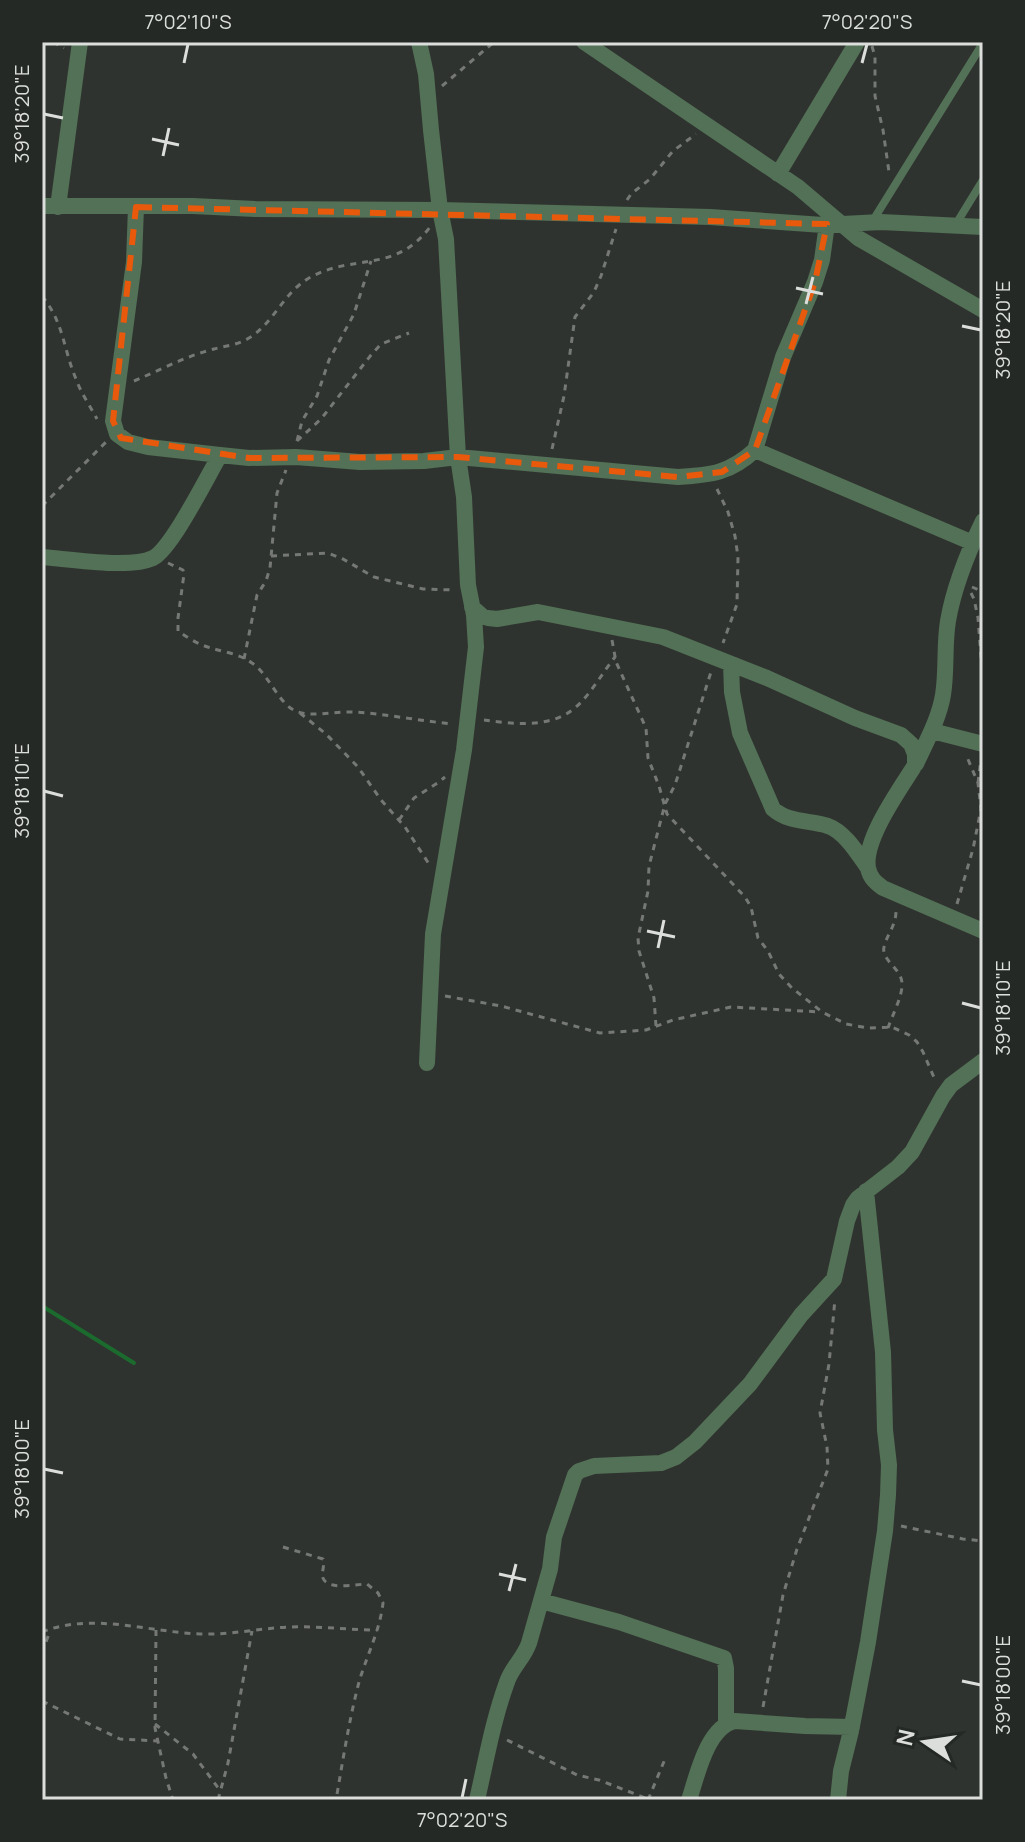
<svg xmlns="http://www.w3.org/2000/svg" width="1025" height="1842" viewBox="0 0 1025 1842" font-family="Manrope,sans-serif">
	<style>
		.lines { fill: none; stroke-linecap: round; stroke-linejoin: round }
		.stream { stroke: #1c6b2e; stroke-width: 4 }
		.path { stroke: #757875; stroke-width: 3; stroke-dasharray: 6 6; stroke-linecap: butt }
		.service { stroke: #537156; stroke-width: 8 }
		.minor { stroke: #537156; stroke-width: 16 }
		.marked { fill: none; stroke: #e8590c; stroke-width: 6; stroke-dasharray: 16 10; stroke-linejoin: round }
		.ticks { fill: none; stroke: #dbdedb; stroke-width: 3 }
		.neatline { fill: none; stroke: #dbdedb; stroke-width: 3 }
		.ticks-label { font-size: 20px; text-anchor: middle; fill: #dbdedb }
	</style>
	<rect width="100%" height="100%" fill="#2f332f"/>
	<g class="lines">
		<path class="stream" d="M42 1306 134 1363"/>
		<path class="path" d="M53 42 64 48
			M872 46 875 57V96L883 130 889 172
			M442 86 494 42
			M627 200 631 194 650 179 673 151 696 134
			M42 296C64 323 63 348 76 379 81 393 90 406 97 419
			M134 381C160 370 186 356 214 349 225 346 238 345 249 338 274 323 283 293 309 278 353 253 395 274 430 227
			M297 441 302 421 317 396 329 360 354 314 371 261
			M297 441 321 419 371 355 381 344 409 333
			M552 449 564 396 575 317 594 292 601 276 616 229
			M717 489 728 512 735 536 738 557 737 604 723 643
			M42 506 107 441
			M271 556 328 553 343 559 374 577 423 589 455 590
			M168 563 183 570 184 574 178 618V631C188 638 199 645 211 648 224 652 240 654 252 663 269 674 279 706 298 712 315 717 336 711 354 712 387 714 420 721 453 724
			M972 587 983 592
			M971 593 974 599 978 618 983 682 982 728
			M612 640 616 662 646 728 648 758 659 786 667 814 745 897 751 907 758 938 768 951 779 974 792 988 822 1012 846 1024 868 1028 892 1027 909 1035 917 1042 923 1052 936 1082
			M244 659 257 595 266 581 270 568 277 493 286 470
			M300 713 326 734 358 767 381 800 405 827 429 864
			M484 720C514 724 551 729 576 707 590 695 603 672 615 657
			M978 783 981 759
			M399 820 414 798 439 782 445 777
			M957 904 973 849 981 809 978 783 967 757
			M445 996 501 1006 600 1033 646 1030 673 1020 731 1007 821 1012
			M656 1026 654 998 639 951 638 938 648 891 649 866 665 804 675 785 711 672
			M888 1028C892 1016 902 997 902 985 903 969 881 961 884 947 887 934 896 926 896 911
			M901 1526 963 1539 983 1541
			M283 1547 323 1559C325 1567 321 1572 323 1578 328 1591 357 1584 367 1584L378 1593 383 1603C380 1630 367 1655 359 1682 349 1720 343 1760 336 1800
			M156 1630 155 1728 166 1778 173 1800
			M42 1632C92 1612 148 1632 200 1634 231 1635 261 1628 291 1627 320 1626 349 1630 377 1630
			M42 1653 50 1631
			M42 1701 120 1739 158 1741
			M763 1707 783 1595 797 1549 828 1469 827 1447 820 1413 829 1364 835 1299
			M155 1724 193 1754 219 1789
			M507 1740 577 1775 599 1780 648 1799
			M218 1800 228 1763 252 1631
			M648 1800 665 1759"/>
		<path class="service" d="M872 222 983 43
			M956 224 983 180"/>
		<path class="minor" d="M419 42 426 74 431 130 440 210 446 239 458 457 464 497 468 585 474 615 476 647 464 750 433 934 427 1063
			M584 42 798 187 858 238 983 310
			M778 174 857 42
			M42 206H193L255 209 440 210 710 217 823 225 881 222 983 227
			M58 207 80 42
			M136 207 134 262 113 421 117 434 128 442 148 447 220 455 249 458 296 457 360 462 424 461 458 457 678 477C712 475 730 473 755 450L783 357 815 282 822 260 827 224
			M755 450 973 543
			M42 557C69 559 130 569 153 558 172 548 207 477 220 455
			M472 607 482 616 488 618 497 619 538 612 663 637 767 678 855 718 901 735 911 744 915 754V765C900 789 863 840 868 868 870 878 876 883 883 888L983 931
			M731 664 732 692 740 733 773 809C789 823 809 820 828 826 845 832 858 854 868 868
			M932 731 983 744
			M916 764C926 742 939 719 943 695 947 670 944 645 948 621 954 586 968 552 983 521
			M541 1601 619 1622 724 1658 726 1668V1723
			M477 1800C486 1761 493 1720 507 1682 512 1667 524 1658 529 1643L550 1569 554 1537 575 1475 579 1471 594 1466 661 1463 676 1457 695 1442 750 1384 801 1315 834 1279 847 1221 853 1205 858 1198 898 1167 912 1152 943 1096 951 1085 983 1061
			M689 1800C697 1776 707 1727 735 1721L805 1726 852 1727
			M838 1800 841 1771 851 1731 868 1642 885 1531 888 1495 889 1465 885 1430 883 1352 866 1191"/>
	</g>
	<path class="marked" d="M136 207 827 224 815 282 755 450 722 472 678 477 458 457 249 458 121 438 113 421Z"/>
	<path class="ticks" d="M184 63 188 44M862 63 867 44M44 114 63 118M152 139 179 145M163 156 169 128M796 288 823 294M806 304 813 277M962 326 981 330M44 791 63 796M647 931 675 937M658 948 664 920M962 1003 981 1008M44 1469 63 1473M499 1574 526 1580M509 1591 516 1564M962 1681 981 1685M462 1798 466 1779"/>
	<rect width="1025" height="1842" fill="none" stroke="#252926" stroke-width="88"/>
	<g transform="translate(925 1742) rotate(283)" stroke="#252926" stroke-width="6" paint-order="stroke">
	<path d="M0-6L14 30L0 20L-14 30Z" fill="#dbdedb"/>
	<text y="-12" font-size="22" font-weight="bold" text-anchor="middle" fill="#dbdedb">N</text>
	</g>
	<rect x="44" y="44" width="937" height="1754" class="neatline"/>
	<g class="ticks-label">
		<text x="188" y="29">7°02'10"S</text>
		<text x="867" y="29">7°02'20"S</text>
		<text transform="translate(22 114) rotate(-90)" y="7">39°18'20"E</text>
		<text transform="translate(1003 330) rotate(-90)" y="7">39°18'20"E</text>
		<text transform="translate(22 791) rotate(-90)" y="7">39°18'10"E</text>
		<text transform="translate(1003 1008) rotate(-90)" y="7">39°18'10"E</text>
		<text transform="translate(22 1469) rotate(-90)" y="7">39°18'00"E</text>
		<text transform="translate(1003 1685) rotate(-90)" y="7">39°18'00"E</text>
		<text x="462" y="1827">7°02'20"S</text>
	</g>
</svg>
